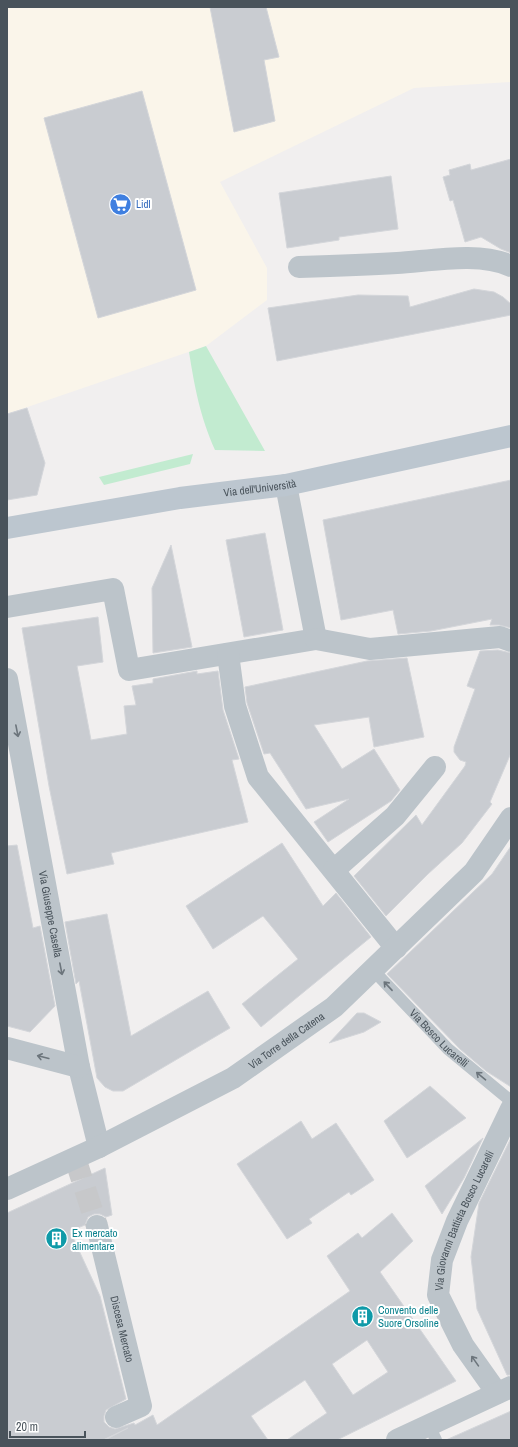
<svg xmlns="http://www.w3.org/2000/svg" width="518" height="1447" viewBox="0 0 518 1447" font-family="'Archivo Narrow',sans-serif">
	<style>
		.commercial { fill: #faf5ea }
		.green { fill: #c2ebd0 }
		.building { fill: #c9ccd1; stroke: #d4d6da; fill-rule: evenodd }
		.lines { fill: none; stroke-linecap: round; stroke-linejoin: round }
		.street-tunnel { stroke: #c7c8ca; stroke-width: 22; stroke-dasharray: 22 11; stroke-linecap: butt }
		.lane { stroke: #bcc4ca; stroke-width: 12 }
		.street { stroke: #bcc4ca; stroke-width: 22 }
		.secondary { stroke: #bcc6cf; stroke-width: 22 }
		.oneway { stroke: #6c757c }
		.labels { text-anchor: middle; stroke-width: 4; stroke-linejoin: round; paint-order: stroke }
		.shop-label { font-size: 11px; fill: #366cbe; stroke: #fff; text-anchor: start }
		.street-label { font-size: 11px; fill: #49535b; stroke: #fff }
		.culture-label { font-size: 11px; fill: #0d838f; stroke: #fff; text-anchor: start }
	</style>
	<rect width="100%" height="100%" fill="#f1efef"/>
	<path class="commercial" d="M7 7H511V82L414 88 220 182 267 268V300L206 346 7 414Z"/>
	<path class="green" d="M206 346 265 451 215 450C200 416 195 389 189 352Z
		M193 454 190 464 104 485 99 477Z"/>
	<path class="building" d="M210 7H266L279 57 264 60 275 121 234 132Z
		M142 91 196 290 98 318 44 118Z
		M511 159V253L501 249 481 237 465 242 453 200 450 201 443 177 450 175 449 170 470 164 471 170Z
		M391 176 398 229 339 237V240L287 248 279 193Z
		M474 289 494 292 503 297 511 304V315L277 361 268 308 358 295 408 296 410 307Z
		M27 408 45 463 37 495 7 500V414Z
		M511 480V628L499 625H490L492 619 431 631 398 634 393 610 341 620 323 520Z
		M265 533 283 630 244 637 226 540Z
		M171 545 192 647 153 653 152 588Z
		M98 617 103 662 77 666 91 740 127 734 124 706 136 705 132 686 153 683V679L197 671V674L218 671 223 710 239 759 232 760 248 822 111 853 114 864 67 874 49 786 22 628Z
		M498 650 511 653V753L490 802 492 804 462 843 428 874 386 916 354 876 416 815 422 825 465 766 466 762 460 760 454 752V747L475 689 467 686 480 651Z
		M407 658 424 737 374 747 369 717 314 725 342 769 374 749 400 790 391 801 328 842 314 822 349 799 306 809 270 753 264 754 247 703 245 687 367 661Z
		M282 843 323 906 336 893 371 937 261 1027 242 1004 298 959 263 916 213 949 186 906Z
		M17 845 33 928 40 926 55 1006 30 1032 7 1026V846Z
		M511 846V1087L486 1071 460 1049 387 974 492 874Z
		M107 914 131 1036 208 991 230 1028 123 1091H113L105 1087 97 1078 79 981 76 984 65 922Z
		M357 1013H364L381 1022 364 1032 329 1043Z
		M430 1086 466 1118 407 1158 384 1121Z
		M301 1121 312 1139 336 1123 374 1180 351 1195 349 1192 309 1219 312 1223 287 1239 237 1164Z
		M483 1138 464 1178 442 1214 425 1186Z
		M511 1138V1375H507L477 1309 471 1257 479 1203Z
		M105 1168 112 1215 106 1217 100 1214H94L88 1217 85 1225 70 1231 100 1296 126 1399 106 1410 104 1416V1422L109 1427 115 1429 134 1423 135 1425 153 1415 157 1425 350 1291 327 1256 358 1233 362 1238 392 1213 413 1241 380 1272 456 1381 337 1440H287L327 1413 305 1380 251 1416 268 1440H105L128 1428 103 1440H7V1213ZM367 1340 388 1372 353 1395 332 1364Z
		M511 1411V1440H446Z"/>
	<g class="lines">
		<path class="street-tunnel" d="M75 1158 97 1226"/>
		<g class="lane">
			<path id="s1" d="M373 970 448 1049 511 1101"/>
			<path d="M429 1425 436 1440"/>
		</g>
		<g class="street">
			<path d="M299 267C332 266 364 265 397 263 430 261 480 251 511 266"/>
			<path d="M7 607 113 589 129 670 316 639 286 485"/>
			<path d="M316 639 370 649 500 637 511 641"/>
			<path d="M228 654 235 706 258 777 396 948"/>
			<path id="s2" d="M7 679 79 1067 99 1147"/>
			<path d="M334 870 395 816 435 767"/>
			<path d="M7 1048 79 1067"/>
			<path id="s3" d="M7 1189 99 1147 233 1078 334 1007 474 872 511 818"/>
			<path id="s4" d="M97 1226 141 1406 116 1417"/>
			<path id="s5" d="M497 1393 463 1345 438 1295 442 1260 457 1221 511 1109"/>
			<path d="M397 1440 511 1387"/>
		</g>
		<path class="secondary" id="s6" d="M7 528 180 498 286 485 511 436"/>
	</g>
	<defs><path id="oneway-shaft" d="M-6 0H5M1.5-3L5.5 0L1.5 3" fill="none" stroke-width="1.6" stroke-linecap="round" stroke-linejoin="round"/></defs>
	<g class="oneway">
		<use href="#oneway-shaft" transform="translate(17 731) rotate(79)"/>
		<use href="#oneway-shaft" transform="translate(61 969) rotate(79)"/>
		<use href="#oneway-shaft" transform="translate(388 986) rotate(-133)"/>
		<use href="#oneway-shaft" transform="translate(43 1057) rotate(-166)"/>
		<use href="#oneway-shaft" transform="translate(481 1076) rotate(-140)"/>
		<use href="#oneway-shaft" transform="translate(475 1361) rotate(-125)"/>
	</g>
	<defs>
		<symbol id="supermarket-disc" viewBox="-11 -11 22 22"><circle r="9.5" fill="#3f7fe0" stroke="#fff"/><path d="M-6-5.5h2.5l.6 2H6L4.5 2H-2.5L-4.4-4H-6ZM-1.5 3.2a1.3 1.3 0 1 0 .1 0ZM3 3.2a1.3 1.3 0 1 0 .1 0Z" fill="#fff"/></symbol>
		<symbol id="building-disc" viewBox="-11 -11 22 22"><circle r="9.5" fill="#0f9aa8" stroke="#fff"/><path d="M-4-6H4V6H1V3H-1V6H-4ZM-2.5-4.3h1.7v1.8h-1.7ZM.8-4.3h1.7v1.8H.8ZM-2.5-1h1.7V.8h-1.7ZM.8-1h1.7V.8H.8Z" fill="#fff"/></symbol>
	</defs>
	<g fill-rule="evenodd">
		<use href="#supermarket-disc" x="108" y="192" width="25" height="25"/>
		<use href="#building-disc" x="44" y="1226" width="25" height="25"/>
		<use href="#building-disc" x="350" y="1304" width="25" height="25"/>
	</g>
	<g class="labels">
		<g class="shop-label">
			<text x="136" y="208">Lidl</text>
		</g>
		<g class="street-label">
			<text dy="4" stroke="none"><textPath href="#s6" startOffset="256">Via dell'Università</textPath></text>
			<text dy="4" stroke="none"><textPath href="#s2" startOffset="239">Via Giuseppe Casella</textPath></text>
			<text dy="4" stroke="none"><textPath href="#s1" startOffset="95">Via Bosco Lucarelli</textPath></text>
			<text dy="4" stroke="none"><textPath href="#s3" startOffset="317">Via Torre della Catena</textPath></text>
			<text dy="4" stroke="none"><textPath href="#s5" startOffset="194">Via Giovanni Battista Bosco Lucarelli</textPath></text>
			<text dy="4" stroke="none"><textPath href="#s4" startOffset="106">Discesa Mercato</textPath></text>
		</g>
		<g class="culture-label">
			<text x="72" y="1237">Ex mercato<tspan x="72" dy="13">alimentare</tspan></text>
			<text x="378" y="1314">Convento delle<tspan x="378" dy="13">Suore Orsoline</tspan></text>
		</g>
	</g>
	<rect width="518" height="1447" fill="none" stroke="#49535b" stroke-width="16"/>
	<path d="M10 1431v6h75v-6" fill="none" stroke="#49535b" stroke-width="2"/>
	<text x="16" y="1431" font-size="12" fill="#49535b" stroke="#ffffff" stroke-width="3" paint-order="stroke">20 m</text>
</svg>
